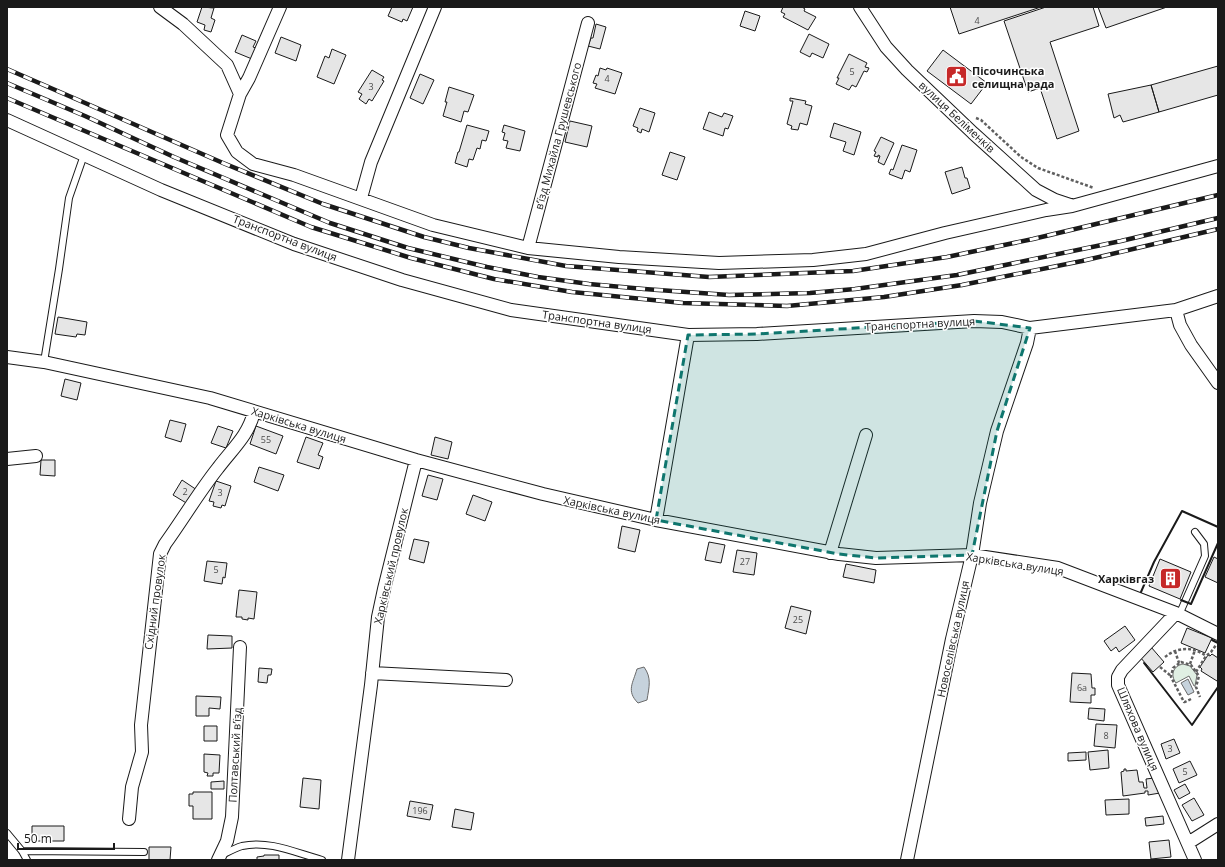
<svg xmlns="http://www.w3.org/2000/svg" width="1225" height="867" viewBox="0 0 1225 867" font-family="'Open Sans',sans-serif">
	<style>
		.green { fill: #e0efe3; stroke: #6a6a6a }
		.water { fill: #c6d2dc; stroke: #6a6a6a }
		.building { fill: #e6e6e6; stroke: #1a1a1a }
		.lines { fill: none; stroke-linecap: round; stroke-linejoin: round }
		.lane-casing { stroke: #1a1a1a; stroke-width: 8 }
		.street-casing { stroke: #1a1a1a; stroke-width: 14 }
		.path { stroke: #5f5f5f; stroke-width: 2.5; stroke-dasharray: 3 2; stroke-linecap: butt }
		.lane { stroke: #fff; stroke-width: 6 }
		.street { stroke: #fff; stroke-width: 12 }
		.rail-casing { stroke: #1a1a1a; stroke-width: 4.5 }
		.rail { stroke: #fff; stroke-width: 3; stroke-dasharray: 9; stroke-linecap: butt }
		.wall { stroke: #1a1a1a; stroke-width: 2 }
		.marked { fill: #0f766e; fill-opacity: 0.2; stroke: #0f766e; stroke-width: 3; stroke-dasharray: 8 5; stroke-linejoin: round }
		.labels { text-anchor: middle; stroke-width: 3; stroke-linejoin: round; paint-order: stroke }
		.number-label { font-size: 9px; fill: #4d4d4d }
		.poi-label { font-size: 11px; font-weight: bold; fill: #1a1a1a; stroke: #fff; text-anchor: start }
		.street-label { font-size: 11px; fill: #1a1a1a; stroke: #fff }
	</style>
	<rect width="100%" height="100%" fill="#fff"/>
	<path class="green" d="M1183 664 1190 666 1197 675 1195 686H1194L1189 676 1176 683C1170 675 1173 666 1183 664Z"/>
	<path class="water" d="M644 667C652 678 649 687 647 700L638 703C626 691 633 683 637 669Z
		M1188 679 1194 692 1188 695 1181 683Z"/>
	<path class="building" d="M202 7 214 8 211 18 215 20 211 32 204 30 205 25 197 22Z
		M392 7H413L407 21 403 19 402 22 388 16Z
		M783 7H802L805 9 804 11 816 17 808 30 783 17 785 14 781 12Z
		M950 7H1041L959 34Z
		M1046 7H1093L1099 26 1050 42 1079 131 1057 139 1040 88 1028 92 1004 21Z
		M1098 7H1167L1106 28Z
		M745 11 760 16 755 31 740 26Z
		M596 24 606 27 600 49 588 46 591 38H593Z
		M809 34 829 44 823 58 812 53 810 57 800 52Z
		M242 35 256 41 253 47 256 48 252 59 235 52Z
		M281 37 301 45 296 61 275 53Z
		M332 49 346 55 334 84 317 77 325 56 329 58Z
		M943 50 987 83 971 104 927 71Z
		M849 54 867 63 865 67 869 68 867 72 864 71 856 87 852 85 849 90 836 84 839 78H837Z
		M1218 66V95L1159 112 1151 85Z
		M600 68 606 70 607 68 622 73 615 94 595 88 597 84 593 83 596 75 598 76Z
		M372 70 384 77 382 80 384 81 372 101 369 99 366 104 359 99 362 94 358 92Z
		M420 74 434 80 423 104 410 98Z
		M1151 85 1159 112 1123 122 1120 115 1114 118 1108 94Z
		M449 87 474 95 468 112 464 111 461 122 443 116 447 102H445Z
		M790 98 806 101 805 104 812 106 807 125 800 123 798 130 791 129 792 126 787 124 793 101H790Z
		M640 108 655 113 649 132 642 129 641 133 637 131 638 128 633 126Z
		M709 112 722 117 724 113 733 116 728 129 725 128 723 136 703 129Z
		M570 121 592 126 587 147 565 142Z
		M834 123 861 132 854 155 843 151 846 142 830 137Z
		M467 125 489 131 486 141 482 140 480 149 477 148 473 160 469 159 467 167 455 163 458 152H459Z
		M504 125 525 131 520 151 506 148 508 141 503 140 505 133 502 132Z
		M881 137 894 143 884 165 878 162 880 156 878 155V157L874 156 876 152 874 151Z
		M902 145 917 150 910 172 905 170 902 179 889 174 891 169 893 170Z
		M670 152 685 157 677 180 662 175Z
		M962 167 965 178H967L970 188 952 194 945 172Z
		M58 317 87 322 85 335 77 334 76 337 55 334Z
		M65 379 81 383 77 400 61 396Z
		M170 420 186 424 181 442 165 437Z
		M218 426 233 431 226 448 211 443Z
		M256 426 283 436 276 454 250 444Z
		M306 437 323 443 318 455 323 457 319 469 297 462Z
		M435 437 452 442 448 459 431 455Z
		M41 460H55V476L40 475Z
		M259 467 284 475 278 491 254 482Z
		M428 475 443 479 437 500 422 496Z
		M182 480 197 490 188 504 173 495Z
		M216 481 231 486 225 506 222 505 221 508 213 506 214 502 209 501Z
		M473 495 492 502 485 521 466 514Z
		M622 526 640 530 635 552 618 548Z
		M414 539 429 542 424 563 409 559Z
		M709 542 725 545 721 563 705 560Z
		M737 550 757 553 754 575 733 572Z
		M1214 557 1218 559V583L1205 577Z
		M1160 559 1191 572 1180 599 1149 586Z
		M207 561 227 563 225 578 223 577 222 584 204 581Z
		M846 564 876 570 874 583 843 577Z
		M239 590 257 592 254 619 248 618V620L242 619V617H236Z
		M791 606 811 611 806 634 785 628Z
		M1125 626 1135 640 1119 652 1116 647 1111 651 1104 641Z
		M1187 628 1212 638 1205 653 1181 643Z
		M208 635 232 636V648L207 649Z
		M1151 647 1164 662 1153 672 1140 657Z
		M1212 654 1218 658V679L1217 681 1201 671 1202 669 1200 667 1208 655 1210 656Z
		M259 668 272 669 271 675H268L267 683 258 682Z
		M1072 673 1091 674 1092 688H1095V695H1091V703L1070 702Z
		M196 696 221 697 220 709 209 708V716H196Z
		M1089 708 1105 709 1104 721 1088 719Z
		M1096 724 1117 725 1115 748 1094 746Z
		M204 726H217V741H204Z
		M1174 739 1180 753 1166 759 1161 744Z
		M1108 750 1109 768 1090 770 1088 752Z
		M1086 752V760L1068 761V753Z
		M204 754 220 755 219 773H213V776H207L208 773 204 772Z
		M1190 761 1197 775 1179 783 1173 769Z
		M1124 769H1126V771L1137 770 1139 782H1143L1144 788H1147L1146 779 1154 778 1160 793 1148 795V791H1145V793L1123 796 1121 772 1124 771Z
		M303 778 321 780 319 809 300 807Z
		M224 781V789H211V782Z
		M1185 784 1190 793 1179 799 1174 790Z
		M193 792H212V819H193V806H189V794H193Z
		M1194 798 1204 815 1192 821 1182 805Z
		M1129 799V814L1106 815 1105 800Z
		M410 801 433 805 430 820 407 816Z
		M455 809 474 813 471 830 452 827Z
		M1163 816 1164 824 1146 826 1145 818Z
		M32 826H64V841H32Z
		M1169 840 1171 857 1151 859 1149 842Z
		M149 847H171L170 860H149Z
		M264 855H279V860H257V857L264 856Z"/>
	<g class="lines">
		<defs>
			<path id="lane" d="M44 362 59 269 69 198 84 155
				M1179 615 1205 556 1204 544 1195 532
				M7 833 22 851 27 860
				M22 851 144 852
				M222 855C228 852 235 848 242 846 270 840 296 853 322 860"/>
			<path id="street" d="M160 7 183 24 227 65 240 94 227 135 237 152 253 164 294 175 433 225 528 248 619 257 719 263 813 260 866 254 945 233 1046 210 1072 206 1218 166
				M860 7 886 47 907 70 973 133 1036 190 1055 200 1070 205
				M240 94 249 78 280 7
				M7 120 161 190 294 244 402 280 511 310 688 335 757 334 974 321 1002 322 1030 328 1176 310 1218 296
				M361 198 371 162 435 7
				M528 248 588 23
				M1176 310 1180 325 1191 345 1218 383
				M7 357 44 362 210 398 416 460 543 494 656 520 839 554 876 558 972 555 1058 568 1176 613 1218 634
				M7 459 36 456
				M656 520 688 335
				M830 553 866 435
				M1176 613 1122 670 1118 677V685L1195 860
				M372 673 506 680
				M129 819 132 787 142 752 141 725 160 554 165 544C183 519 199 492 218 468 233 448 248 436 254 412
				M1188 843 1218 824
				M218 860 227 841 232 817 240 647
				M348 860 371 685 378 617 384 589 416 460
				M907 860 952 639 972 555 980 503 997 431 1027 343 1030 328"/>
		</defs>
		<use href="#lane" class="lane-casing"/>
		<use href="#street" class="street-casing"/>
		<path class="path" d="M976 118 981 120 1021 157 1038 168 1094 188
			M1175 651 1179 663
			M1165 657C1177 647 1193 646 1206 656
			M1190 664 1195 650
			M1160 667 1171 676
			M1196 672 1206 656 1211 652 1216 645
			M1191 699 1185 702H1184L1171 677 1173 668 1181 662 1191 665 1199 676 1196 687 1200 697"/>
		<use href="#lane" class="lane"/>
		<use href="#street" class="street"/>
		<defs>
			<path id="rail" d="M7 69 223 163 323 204 424 237 469 248 566 266 709 277 853 271 947 257 1033 239 1218 195
				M7 83 85 116 174 157 330 223 408 248 487 267 538 277 589 284 644 289 729 295 810 293 855 289 957 275 1121 241 1218 218
				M7 98 311 227 411 258 494 279 572 292 683 303 787 306 884 297 962 285 1082 261 1218 229"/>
		</defs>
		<use href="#rail" class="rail-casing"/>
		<use href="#rail" class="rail"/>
		<path class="wall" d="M1141 592 1154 562 1182 511 1218 527
			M1181 600 1191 604 1218 543
			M1212 640 1218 643
			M1144 663 1192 725 1218 687"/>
	</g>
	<path class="marked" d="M974 321 1030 328 997 431 972 555 876 558 839 554 656 520 688 335 757 334Z"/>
	<defs>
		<symbol id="civic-square" viewBox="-11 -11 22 22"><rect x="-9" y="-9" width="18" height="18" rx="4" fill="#c62828" stroke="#fff"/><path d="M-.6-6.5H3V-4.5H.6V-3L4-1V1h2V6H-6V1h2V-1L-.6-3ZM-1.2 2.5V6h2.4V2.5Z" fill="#fff"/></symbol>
		<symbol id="building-square" viewBox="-11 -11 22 22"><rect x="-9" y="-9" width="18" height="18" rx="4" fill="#c62828" stroke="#fff"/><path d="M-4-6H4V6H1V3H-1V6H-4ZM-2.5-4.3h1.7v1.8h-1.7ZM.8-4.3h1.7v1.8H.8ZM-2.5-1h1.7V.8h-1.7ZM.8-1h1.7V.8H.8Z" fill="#fff"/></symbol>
	</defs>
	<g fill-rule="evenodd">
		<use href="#civic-square" x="944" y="64" width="25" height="25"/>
		<use href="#building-square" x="1158" y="566" width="25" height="25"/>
	</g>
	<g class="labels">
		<g class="number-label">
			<text x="977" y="24">4</text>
			<text x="852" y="75">5</text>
			<text x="607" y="82">4</text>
			<text x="371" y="90">3</text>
			<text x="266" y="443">55</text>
			<text x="185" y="495">2</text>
			<text x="220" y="496">3</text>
			<text x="745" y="565">27</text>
			<text x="216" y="573">5</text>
			<text x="798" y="623">25</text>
			<text x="1082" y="691">6а</text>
			<text x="1106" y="739">8</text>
			<text x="1170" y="752">3</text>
			<text x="1185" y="775">5</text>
			<text x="420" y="814">196</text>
		</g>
		<g class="poi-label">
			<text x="972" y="75">Пісочинська<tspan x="972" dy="13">селищна рада</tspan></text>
			<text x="1154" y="583" text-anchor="end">Харківгаз</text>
		</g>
		<g class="street-label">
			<text transform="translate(957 117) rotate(43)" y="4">вулиця Беліменків</text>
			<text transform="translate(558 136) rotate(-75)" y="4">в’їзд Михайла Грушевського</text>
			<text transform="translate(285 238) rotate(21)" y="4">Транспортна вулиця</text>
			<text transform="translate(597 322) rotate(8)" y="4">Транспортна вулиця</text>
			<text transform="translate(920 324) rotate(-3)" y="4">Транспортна вулиця</text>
			<text transform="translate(299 425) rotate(17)" y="4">Харківська вулиця</text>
			<text transform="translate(612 510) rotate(12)" y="4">Харківська вулиця</text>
			<text transform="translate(1015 564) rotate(9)" y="4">Харківська вулиця</text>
			<text transform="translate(391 566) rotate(-77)" y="4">Харківський провулок</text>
			<text transform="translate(155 602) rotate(-82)" y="4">Східний провулок</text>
			<text transform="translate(953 639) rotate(-78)" y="4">Новоселівська вулиця</text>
			<text transform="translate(1138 729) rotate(67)" y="4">Шляхова вулиця</text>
			<text transform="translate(235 755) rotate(-87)" y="4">Полтавський в’їзд</text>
		</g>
	</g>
	<rect width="1225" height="867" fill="none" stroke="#1a1a1a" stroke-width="16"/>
	<path d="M18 843v6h96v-6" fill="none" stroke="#1a1a1a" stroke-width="2"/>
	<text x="24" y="843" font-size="12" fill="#1a1a1a" stroke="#ffffff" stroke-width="3" paint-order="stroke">50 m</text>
</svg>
